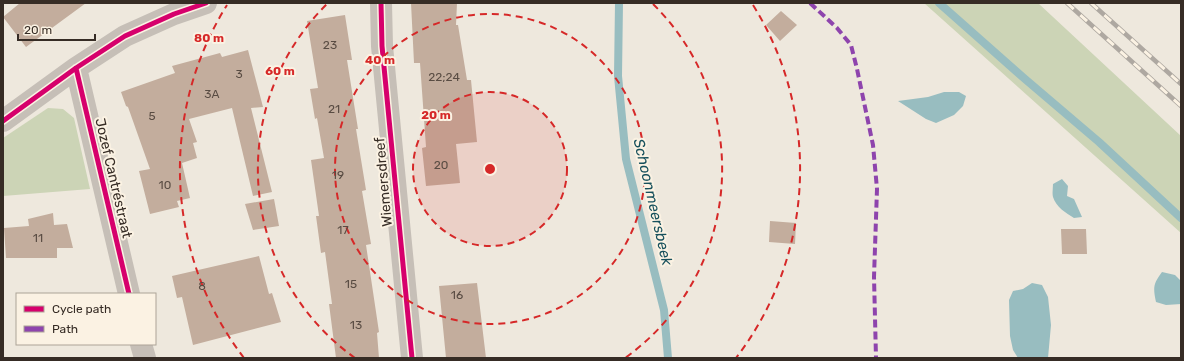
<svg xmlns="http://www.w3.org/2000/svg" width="1184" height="361" viewBox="0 0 1184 361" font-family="Rubik,sans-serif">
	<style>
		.green { fill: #ccd4b6 }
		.water { fill: #98bdc0 }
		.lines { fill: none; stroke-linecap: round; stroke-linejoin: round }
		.stream { stroke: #98bdc0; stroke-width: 8 }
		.building { fill: #c3ad9d }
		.street { stroke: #c6bfb7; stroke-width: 22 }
		.rail-casing { stroke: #aea8a1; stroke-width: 4.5 }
		.rail { stroke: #fbf2e3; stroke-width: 3; stroke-dasharray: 9; stroke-linecap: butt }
		.quiet { stroke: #8e44ad; stroke-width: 4; stroke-dasharray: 8 4; stroke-linecap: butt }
		.cycleway-casing { stroke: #fbf2e3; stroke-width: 8 }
		.cycleway { stroke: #d6006c; stroke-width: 5 }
		.ring { fill: none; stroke: #d62828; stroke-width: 2; stroke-dasharray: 7 5 }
		.labels { text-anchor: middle; stroke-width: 4; stroke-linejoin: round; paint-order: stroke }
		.number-label { font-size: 12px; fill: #594c43 }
		.street-label { font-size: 14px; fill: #362c25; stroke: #fbf2e3 }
		.water-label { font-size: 15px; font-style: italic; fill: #17505c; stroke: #fbf2e3 }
		.centre { fill: #d62828; stroke: #fbf2e3; stroke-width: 2 }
		.ring-label { font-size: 12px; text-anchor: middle; font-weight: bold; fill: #d62828; stroke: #fbf2e3; stroke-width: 4; stroke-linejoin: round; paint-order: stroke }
	</style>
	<rect width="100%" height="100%" fill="#eee8dd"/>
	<path class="green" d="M924 3H1038L1181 136V233Z
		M48 108 63 109 74 118 90 189 3 196V138Z"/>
	<path class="water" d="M944 92H959L966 96 963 106 954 115 936 123 926 119 898 101 928 97Z
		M1062 179 1068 186 1067 196 1074 199 1082 217 1074 218C1066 213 1056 207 1053 197 1052 193 1053 188 1053 184Z
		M1162 272 1175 275 1181 281V304L1166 305 1156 302C1153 288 1153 284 1162 272Z
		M1032 283 1042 285 1048 297 1051 325 1048 358H1018L1013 350 1010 336 1009 300 1013 291 1023 289Z"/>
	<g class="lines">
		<path class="stream" d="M619 3 618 76 626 159 664 310 668 358
			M939 3 1025 79 1099 142 1181 218"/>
	</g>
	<path class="building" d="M20 3H86L26 47 3 17Z
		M411 3H457L456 25H458L467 80H471L477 142 456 144 460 183 426 186 422 148 426 147 420 63H414Z
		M781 11 797 25 780 41 766 25Z
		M345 15 352 60H347L358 129H356L366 190 362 191 371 244 366 245 379 332 377 333 379 358H336L329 304H332L325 252 321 253 316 216H319L311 160 324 158 317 118 315 119 310 89 318 88 307 21Z
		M248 50 263 107 251 108 272 192 253 196 232 108 189 119 197 142 193 143 197 158 182 163 190 198 177 201 179 207 150 214 139 171 150 169 128 107 126 106 121 92 175 73 172 66 220 53 222 57Z
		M274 199 279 226 253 230 245 204Z
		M53 213 54 225 67 224 73 248H57V258H6L4 228 29 226 28 219Z
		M770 221 796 223 795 244 769 242Z
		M1061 229H1086L1087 254H1062Z
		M259 256 269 294 272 293 281 322 193 345 182 297 177 298 172 276Z
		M477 283 486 358H446L439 286Z"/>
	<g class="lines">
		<path class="street" d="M381 3 382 46 412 358
			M76 68 129 294
			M3 121 76 68 125 36 174 14 206 3
			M141 344 145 358"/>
		<defs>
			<path id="rail" d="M1067 3 1181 106
				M1091 3 1181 84"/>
		</defs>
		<use href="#rail" class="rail-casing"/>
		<use href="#rail" class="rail"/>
		<path class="quiet" d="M810 3 837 28 851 45 857 69 873 145 877 189 874 277 876 358"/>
		<defs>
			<path id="cycleway" d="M381 3 382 46 412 358
				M76 68 129 294
				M3 121 76 68 125 36 174 14 206 3"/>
		</defs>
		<use href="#cycleway" class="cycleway-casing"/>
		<use href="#cycleway" class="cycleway"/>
	</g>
	<circle cx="490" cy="169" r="77" fill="#d62828" fill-opacity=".12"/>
	<g class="ring">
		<circle cx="490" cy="169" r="77"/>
		<circle cx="490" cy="169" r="155"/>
		<path d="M355 358A232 232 0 0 1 327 4M653 4A232 232 0 0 1 625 358"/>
		<path d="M244 358A310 310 0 0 1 227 5M753 5A310 310 0 0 1 736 358"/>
	</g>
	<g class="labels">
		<g class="number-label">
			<text x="330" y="49">23</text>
			<text x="239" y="78">3</text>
			<text x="444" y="81">22;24</text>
			<text x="212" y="98">3A</text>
			<text x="334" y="113">21</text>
			<text x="152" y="120">5</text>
			<text x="441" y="169">20</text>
			<text x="338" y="179">19</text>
			<text x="165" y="189">10</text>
			<text x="343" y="234">17</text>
			<text x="38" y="242">11</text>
			<text x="351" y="288">15</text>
			<text x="202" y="290">8</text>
			<text x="457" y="299">16</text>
			<text x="356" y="329">13</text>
		</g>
		<g class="street-label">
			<text transform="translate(114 178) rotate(77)" y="5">Jozef Cantréstraat</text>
			<text transform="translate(383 182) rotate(-95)" y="5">Wiemersdreef</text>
		</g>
		<g class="water-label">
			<text transform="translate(653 202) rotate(77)" y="5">Schoonmeersbeek</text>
		</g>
	</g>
	<circle cx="490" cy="169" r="6" class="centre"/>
	<g class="ring-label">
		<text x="209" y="42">80 m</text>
		<text x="380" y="64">40 m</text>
		<text x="280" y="75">60 m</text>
		<text x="436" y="119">20 m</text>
	</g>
	<rect width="1184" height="361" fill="none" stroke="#362c25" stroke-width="8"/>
	<rect x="16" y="293" width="140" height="52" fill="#fbf2e3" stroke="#aca397"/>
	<rect x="24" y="306" width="20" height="6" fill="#d6006c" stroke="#aca397"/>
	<text x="52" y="313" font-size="12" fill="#362c25">Cycle path</text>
	<rect x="24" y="326" width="20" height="6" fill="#8e44ad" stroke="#aca397"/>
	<text x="52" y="333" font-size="12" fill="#362c25">Path</text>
	<path d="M18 34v6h77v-6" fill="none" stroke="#362c25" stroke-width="2"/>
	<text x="24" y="34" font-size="12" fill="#362c25" stroke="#fbf2e3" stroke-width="3" paint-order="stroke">20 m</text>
</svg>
